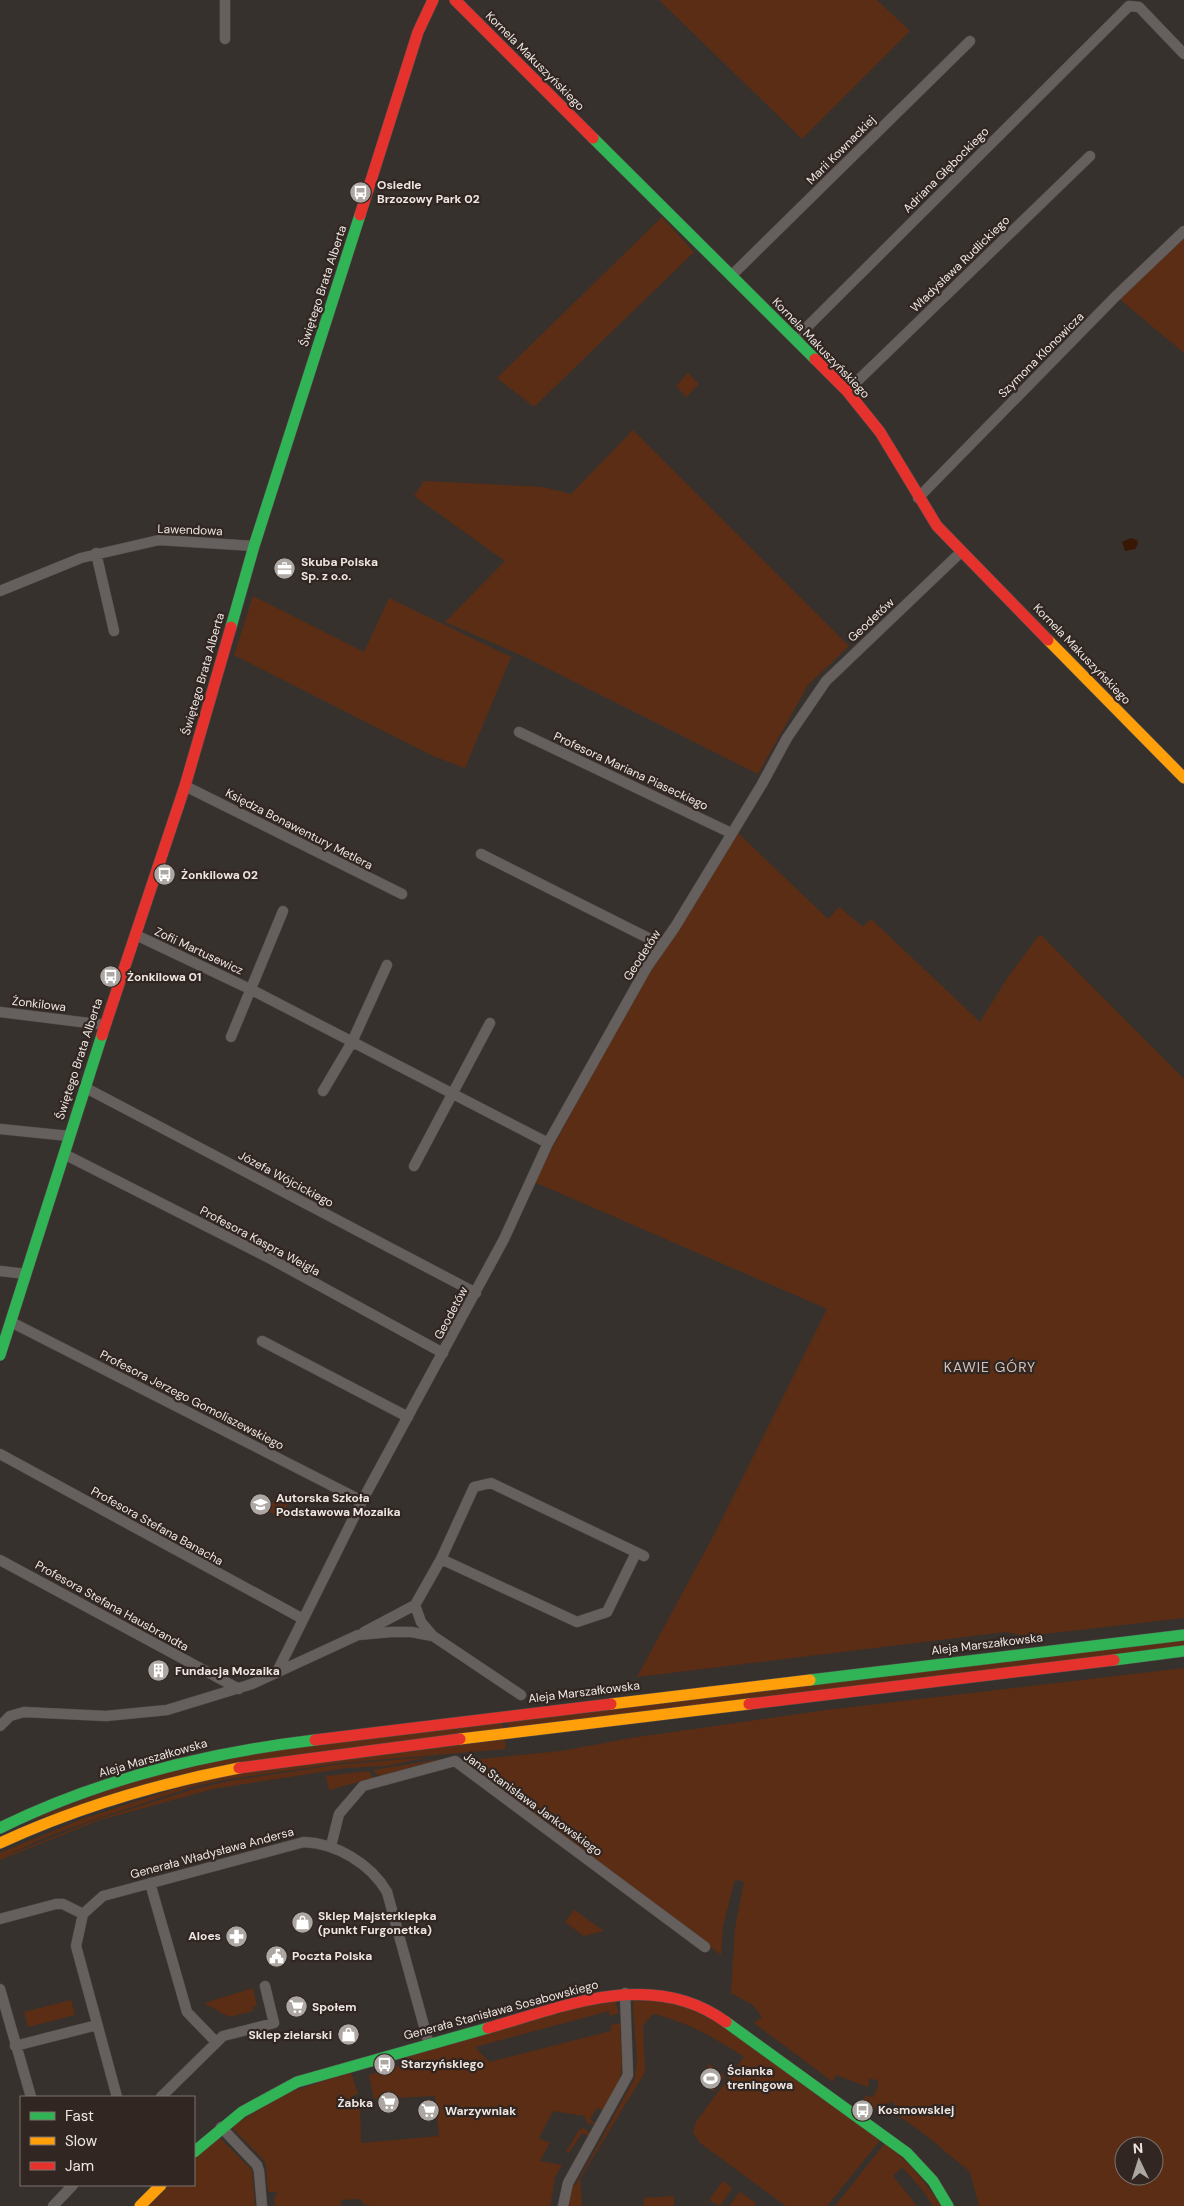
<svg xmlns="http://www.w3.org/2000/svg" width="1184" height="2206" viewBox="0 0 1184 2206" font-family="'DM Sans',sans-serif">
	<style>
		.green { fill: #5b2d14; fill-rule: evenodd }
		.water { fill: #381705 }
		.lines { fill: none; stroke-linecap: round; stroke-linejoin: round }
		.street-casing { stroke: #544f4c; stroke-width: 11 }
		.fast-casing { stroke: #544f4c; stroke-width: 12 }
		.slow-casing { stroke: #544f4c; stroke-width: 12 }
		.jam-casing { stroke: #544f4c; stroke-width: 12 }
		.street { stroke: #65605e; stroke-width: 10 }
		.fast { stroke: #30b455; stroke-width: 11 }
		.slow { stroke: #ff9f0a; stroke-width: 11 }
		.jam { stroke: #e5322d; stroke-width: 11 }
		.labels { text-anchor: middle; stroke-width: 4.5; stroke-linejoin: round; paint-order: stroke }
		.street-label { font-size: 12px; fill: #ede6e2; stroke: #312621 }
		.poi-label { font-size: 12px; font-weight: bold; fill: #ede6e2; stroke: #312621; text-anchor: start }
		.neighbourhood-label { font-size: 14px; letter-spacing: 1px; fill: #d1c2bb; stroke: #312621 }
	</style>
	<rect width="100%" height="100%" fill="#37312e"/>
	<path class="green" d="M659 0H877L910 31 802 139Z
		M662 217 694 252 534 407 497 378Z
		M1184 231V353L1116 296Z
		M688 373 699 384 686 397 676 386Z
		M633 430 849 646 808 685 758 774 523 656 445 622 505 561 414 496 424 481 543 487 571 494Z
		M253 596 364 652 389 598 511 657 465 768 433 756 234 655Z
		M738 833 828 919 839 907 863 927 871 919 980 1022 1008 977 1040 934 1184 1079V1618L1027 1636 1005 1632 637 1677 715 1533 827 1309 534 1182 630 1004Z
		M276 1496 289 1503 281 1518 268 1511Z
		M1184 1639V1647L508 1728 507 1720Z
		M1184 1668V2206H979L970 2172 927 2136 892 2111 898 2108 891 2101 881 2112 863 2099 866 2096 873 2097 878 2087V2080L869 2079 868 2087 836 2075 833 2082 754 2023 762 2017 753 2005 731 1993 735 1928 744 1882 735 1879 723 1926 721 1955 465 1762 470 1760 561 1751 631 1738 826 1710ZM1124 2146H1154V2176H1124Z
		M502 1720 503 1728 337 1749 30 1820 132 1781 215 1759Z
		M504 1739 506 1749 341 1763 229 1779 192 1787 90 1821 46 1837 1 1858 90 1822 194 1789 229 1781 335 1765 429 1757 386 1766 346 1768 213 1789 97 1821 0 1860V1853L82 1819 180 1787 226 1775Z
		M441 1759 379 1776 373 1770Z
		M369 1771 373 1778 329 1790 326 1776Z
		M574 1910 604 1931 584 1936 565 1922Z
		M253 1988 257 2006 253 2007V2011L229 2017 204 2003Z
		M640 1999 682 2005 718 2023 881 2139 827 2206H786L700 2143 693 2132 696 2122 744 2057C714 2037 687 2022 653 2014L643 2025 645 2072 580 2179 582 2206H567L571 2186 576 2184 635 2078 637 2061 633 2006 634 2000Z
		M71 2000 75 2015 28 2027 24 2012Z
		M615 2001 619 2013 610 2016 609 2011 475 2047 489 2062 611 2031V2025L620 2023 622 2062 621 2074 616 2087 618 2088 605 2110 597 2108 590 2119 597 2125 587 2123 585 2116 553 2111 539 2138 550 2143 540 2161 562 2165 555 2177 550 2206H372L363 2204 361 2199 341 2200V2206H275L274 2198 278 2192H268L266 2166 264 2160 231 2127 287 2093 351 2072 358 2094 352 2096 355 2109 360 2105 361 2143 439 2136 435 2096 374 2099 369 2075 401 2065 399 2058 583 2006Z
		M709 2064 725 2076 714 2092 698 2080Z
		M584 2128 591 2134 590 2137 582 2133 569 2153 566 2152 579 2130Z
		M219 2137 252 2170 255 2206H148L169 2185H194V2160Z
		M885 2143C909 2162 925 2181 941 2206H933L921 2188 902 2167 893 2176 917 2206H835Z
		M723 2181 732 2188 720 2206 709 2200Z
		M740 2192 756 2203 754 2206H729Z
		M674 2196V2206H644V2198Z"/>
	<path class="water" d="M1131 538 1137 540 1138 544 1135 549 1125 551 1122 542Z"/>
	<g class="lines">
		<defs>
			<path id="street" d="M225 39V0
				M731 276 970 41
				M795 339 1129 6 1139 7 1184 54
				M847 391 1090 156
				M918 498 1116 296 1184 231
				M96 553 114 631
				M0 591 81 558 159 540 254 546
				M519 732 731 833
				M185 786 402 894
				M481 854 662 945
				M136 935 252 990 548 1143
				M0 1012 105 1025
				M231 1037 283 911
				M84 1087 476 1293
				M323 1091 352 1042 387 965
				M0 1129 69 1136
				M64 1154 269 1258 443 1353
				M414 1166 490 1023
				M0 1271 26 1274
				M11 1322 362 1501
				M262 1341 408 1417
				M0 1454 303 1619
				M441 1559 577 1622 607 1612 636 1553
				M0 1560 239 1689
				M415 1605 421 1622 433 1636
				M364 1632 415 1605 441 1559 474 1487 491 1483 644 1556
				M277 1672 362 1501 504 1239 548 1143 647 967 675 927 762 784 787 738 826 681 961 552
				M0 1726 10 1716 24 1712 106 1716 167 1710 252 1684 358 1635 391 1632H411L433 1636 521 1695
				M331 1846 339 1814 363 1786 455 1761 705 1947
				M150 1883 187 2012 216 2042
				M83 1914 76 1946 117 2097
				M0 1919 56 1904H63L83 1914 103 1896 304 1842C336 1843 371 1864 387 1892L429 2044
				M0 1989 31 2097
				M15 2046 97 2025
				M161 2097 223 2036 274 2023 265 1986
				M221 2127 257 2165 259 2171 262 2206
				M53 2206 73 2185
				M563 2206 568 2183 628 2075 625 1993"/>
			<path id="fast" d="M593 138 815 359
				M231 627 254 546 360 215
				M0 1355 102 1035
				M1114 1660 1184 1651
				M810 1680 1184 1635
				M0 1828C99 1779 206 1753 315 1740
				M726 2022 907 2153 933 2181 948 2206
				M194 2152 242 2112 297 2082 488 2028"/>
			<path id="slow" d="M1048 640 1184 778
				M611 1704 810 1680
				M460 1739 749 1704
				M0 1843C76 1808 156 1784 239 1768
				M140 2206 161 2185"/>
			<path id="jam" d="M455 0 593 138
				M360 215 418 32 433 0
				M815 359 847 391 880 432 937 526 1048 640
				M102 1035 185 786 231 627
				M749 1704 1114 1660
				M315 1740 611 1704
				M239 1768 460 1739
				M488 2028C566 2006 653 1968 726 2022"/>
		</defs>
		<use href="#street" class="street-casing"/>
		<use href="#fast" class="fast-casing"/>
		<use href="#slow" class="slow-casing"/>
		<use href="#jam" class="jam-casing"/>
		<use href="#street" class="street"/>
		<use href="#fast" class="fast"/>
		<use href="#slow" class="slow"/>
		<use href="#jam" class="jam"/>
	</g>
	<defs>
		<symbol id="bus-disc" viewBox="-11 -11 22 22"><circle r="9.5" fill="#ada7a3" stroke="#312621"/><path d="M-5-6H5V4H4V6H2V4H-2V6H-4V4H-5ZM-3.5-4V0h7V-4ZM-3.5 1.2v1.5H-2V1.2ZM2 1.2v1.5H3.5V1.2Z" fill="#fff"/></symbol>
		<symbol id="office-disc" viewBox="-11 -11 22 22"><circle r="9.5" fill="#ada7a3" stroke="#312621"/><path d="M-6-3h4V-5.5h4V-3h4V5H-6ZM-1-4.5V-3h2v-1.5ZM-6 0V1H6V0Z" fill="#fff"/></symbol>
		<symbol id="school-disc" viewBox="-11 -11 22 22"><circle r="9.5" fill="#ada7a3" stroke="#312621"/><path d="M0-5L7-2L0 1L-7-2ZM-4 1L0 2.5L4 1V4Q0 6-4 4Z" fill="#fff"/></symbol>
		<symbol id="building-disc" viewBox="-11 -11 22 22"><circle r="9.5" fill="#ada7a3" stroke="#312621"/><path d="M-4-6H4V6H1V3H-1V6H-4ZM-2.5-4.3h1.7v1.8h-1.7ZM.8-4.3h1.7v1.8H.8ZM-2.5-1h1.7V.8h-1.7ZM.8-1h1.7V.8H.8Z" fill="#fff"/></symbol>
		<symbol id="shop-disc" viewBox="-11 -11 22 22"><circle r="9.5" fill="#ada7a3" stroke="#312621"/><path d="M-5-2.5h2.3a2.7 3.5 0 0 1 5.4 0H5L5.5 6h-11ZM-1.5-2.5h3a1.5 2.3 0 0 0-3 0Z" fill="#fff"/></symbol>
		<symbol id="pharmacy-disc" viewBox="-11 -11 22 22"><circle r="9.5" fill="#ada7a3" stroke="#312621"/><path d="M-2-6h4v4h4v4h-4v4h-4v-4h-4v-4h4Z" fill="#fff"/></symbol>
		<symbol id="civic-disc" viewBox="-11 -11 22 22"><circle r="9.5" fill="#ada7a3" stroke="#312621"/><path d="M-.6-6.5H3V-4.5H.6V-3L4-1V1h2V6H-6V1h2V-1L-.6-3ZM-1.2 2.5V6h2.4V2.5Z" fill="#fff"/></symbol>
		<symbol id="supermarket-disc" viewBox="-11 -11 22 22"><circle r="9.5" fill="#ada7a3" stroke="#312621"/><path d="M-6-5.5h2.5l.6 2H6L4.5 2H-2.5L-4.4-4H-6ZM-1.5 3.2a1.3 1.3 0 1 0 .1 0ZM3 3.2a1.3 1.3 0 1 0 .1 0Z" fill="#fff"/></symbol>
		<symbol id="stadium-disc" viewBox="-11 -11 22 22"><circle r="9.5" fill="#ada7a3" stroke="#312621"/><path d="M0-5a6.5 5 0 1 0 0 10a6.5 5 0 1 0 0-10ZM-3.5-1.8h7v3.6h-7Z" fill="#fff"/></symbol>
	</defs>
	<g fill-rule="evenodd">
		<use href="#bus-disc" x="348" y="180" width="25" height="25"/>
		<use href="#office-disc" x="272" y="556" width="25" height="25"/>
		<use href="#bus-disc" x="152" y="862" width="25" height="25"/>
		<use href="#bus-disc" x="98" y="964" width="25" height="25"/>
		<use href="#school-disc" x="248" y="1492" width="25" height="25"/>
		<use href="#building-disc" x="146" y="1658" width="25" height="25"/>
		<use href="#shop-disc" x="290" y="1910" width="25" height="25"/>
		<use href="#pharmacy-disc" x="224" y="1924" width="25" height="25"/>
		<use href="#civic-disc" x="264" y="1944" width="25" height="25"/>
		<use href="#supermarket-disc" x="284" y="1994" width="25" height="25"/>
		<use href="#shop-disc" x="336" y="2022" width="25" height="25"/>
		<use href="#bus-disc" x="372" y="2052" width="25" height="25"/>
		<use href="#stadium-disc" x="698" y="2066" width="25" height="25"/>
		<use href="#supermarket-disc" x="376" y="2090" width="25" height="25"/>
		<use href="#bus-disc" x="850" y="2098" width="25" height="25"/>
		<use href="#supermarket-disc" x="416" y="2098" width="25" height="25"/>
	</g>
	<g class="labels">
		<g class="street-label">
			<text transform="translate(535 61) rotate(45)" y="4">Kornela Makuszyńskiego</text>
			<text transform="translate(841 150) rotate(-45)" y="4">Marii Kownackiej</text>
			<text transform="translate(946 170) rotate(-45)" y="4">Adriana Głębockiego</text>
			<text transform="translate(960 264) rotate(-44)" y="4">Władysława Rudlickiego</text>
			<text transform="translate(323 286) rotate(-72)" y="4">Świętego Brata Alberta</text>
			<text transform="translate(821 348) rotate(46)" y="4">Kornela Makuszyńskiego</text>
			<text transform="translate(1041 355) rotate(-45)" y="4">Szymona Klonowicza</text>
			<text transform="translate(190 530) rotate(2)" y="4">Lawendowa</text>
			<text transform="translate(871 620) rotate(-43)" y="4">Geodetów</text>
			<text transform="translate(1082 654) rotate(46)" y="4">Kornela Makuszyńskiego</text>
			<text transform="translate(203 674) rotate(-74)" y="4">Świętego Brata Alberta</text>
			<text transform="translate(631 771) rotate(25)" y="4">Profesora Mariana Piaseckiego</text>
			<text transform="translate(299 829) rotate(27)" y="4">Księdza Bonawentury Metlera</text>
			<text transform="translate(199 951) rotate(25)" y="4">Zofii Martusewicz</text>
			<text transform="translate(642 955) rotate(-57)" y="4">Geodetów</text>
			<text transform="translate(39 1004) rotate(7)" y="4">Żonkilowa</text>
			<text transform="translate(79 1059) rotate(-72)" y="4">Świętego Brata Alberta</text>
			<text transform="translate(286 1179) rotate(28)" y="4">Józefa Wójcickiego</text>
			<text transform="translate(260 1241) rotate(28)" y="4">Profesora Kaspra Weigla</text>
			<text transform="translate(451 1313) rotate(-62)" y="4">Geodetów</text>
			<text transform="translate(192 1400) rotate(27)" y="4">Profesora Jerzego Gomoliszewskiego</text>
			<text transform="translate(157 1526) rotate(29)" y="4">Profesora Stefana Banacha</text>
			<text transform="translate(112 1606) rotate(29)" y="4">Profesora Stefana Hausbrandta</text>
			<text transform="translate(987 1644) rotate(-7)" y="4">Aleja Marszałkowska</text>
			<text transform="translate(584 1692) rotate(-7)" y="4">Aleja Marszałkowska</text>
			<text transform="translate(153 1758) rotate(-16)" y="4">Aleja Marszałkowska</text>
			<text transform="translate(533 1804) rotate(36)" y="4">Jana Stanisława Jankowskiego</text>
			<text transform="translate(212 1853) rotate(-15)" y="4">Generała Władysława Andersa</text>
			<text transform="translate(501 2010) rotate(-15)" y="4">Generała Stanisława Sosabowskiego</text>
		</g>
		<g class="poi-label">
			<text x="377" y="189">Osiedle<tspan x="377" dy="14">Brzozowy Park 02</tspan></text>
			<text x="301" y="566">Skuba Polska<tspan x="301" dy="14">Sp. z o.o.</tspan></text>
			<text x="181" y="879">Żonkilowa 02</text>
			<text x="127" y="981">Żonkilowa 01</text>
			<text x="276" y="1502">Autorska Szkoła<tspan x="276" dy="14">Podstawowa Mozaika</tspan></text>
			<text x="175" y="1675">Fundacja Mozaika</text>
			<text x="318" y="1920">Sklep Majsterklepka<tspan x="318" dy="14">(punkt Furgonetka)</tspan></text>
			<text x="221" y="1940" text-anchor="end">Aloes</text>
			<text x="292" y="1960">Poczta Polska</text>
			<text x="312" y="2011">Społem</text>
			<text x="332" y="2039" text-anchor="end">Sklep zielarski</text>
			<text x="401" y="2068">Starzyńskiego</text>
			<text x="727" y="2075">Ścianka<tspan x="727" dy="14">treningowa</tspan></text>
			<text x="373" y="2107" text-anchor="end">Żabka</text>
			<text x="878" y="2114">Kosmowskiej</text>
			<text x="445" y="2115">Warzywniak</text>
		</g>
		<g class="neighbourhood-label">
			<text x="990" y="1372">KAWIE GÓRY</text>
		</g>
	</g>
	<rect x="20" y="2096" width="175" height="90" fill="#312621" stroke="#7c736e"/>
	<rect x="30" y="2112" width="25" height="8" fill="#30b455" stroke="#7c736e"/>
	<text x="65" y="2121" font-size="15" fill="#ede6e2">Fast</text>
	<rect x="30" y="2137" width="25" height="8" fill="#ff9f0a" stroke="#7c736e"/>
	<text x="65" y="2146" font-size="15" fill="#ede6e2">Slow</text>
	<rect x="30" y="2162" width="25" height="8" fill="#e5322d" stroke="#7c736e"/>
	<text x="65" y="2171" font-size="15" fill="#ede6e2">Jam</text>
	<g transform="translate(1139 2161) rotate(356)"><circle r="24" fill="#312621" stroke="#7c736e"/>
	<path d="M0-4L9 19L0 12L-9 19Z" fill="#ada7a3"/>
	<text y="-8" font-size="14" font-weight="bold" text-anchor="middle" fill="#ede6e2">N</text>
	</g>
</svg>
